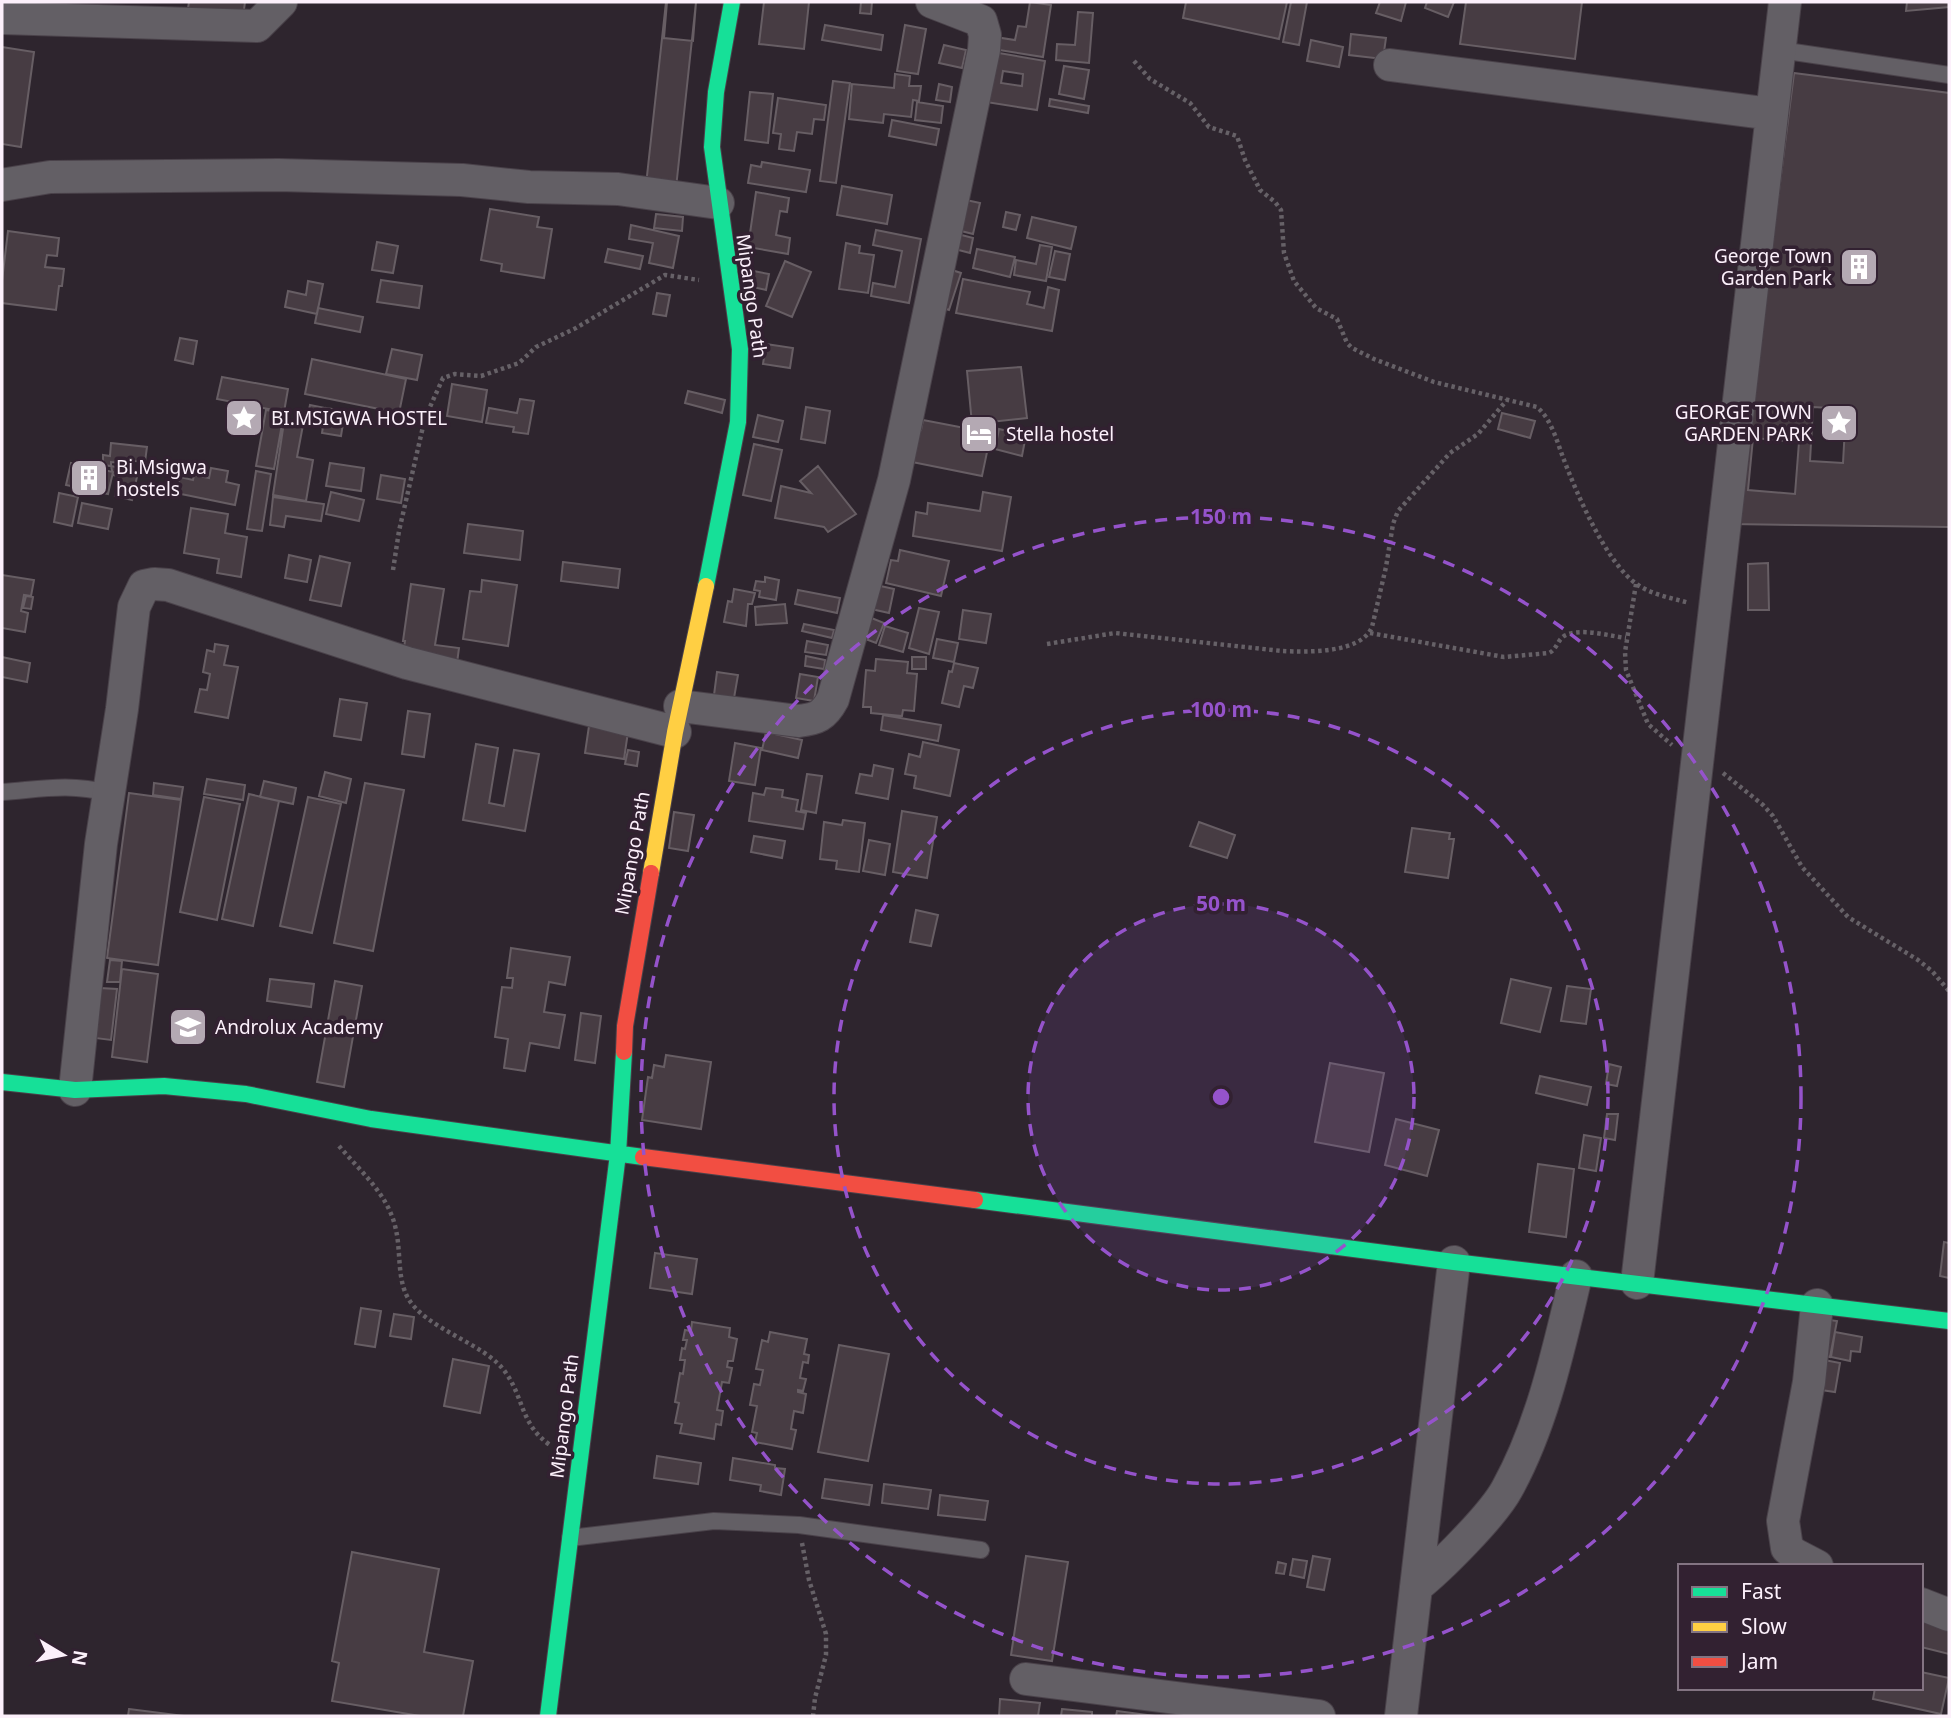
<svg xmlns="http://www.w3.org/2000/svg" width="1951" height="1718" viewBox="0 0 1951 1718" font-family="'Noto Sans',sans-serif">
	<style>
		.building { fill: #473c43; stroke: #675e64; stroke-width: 2; fill-rule: evenodd }
		.lines { fill: none; stroke-linecap: round; stroke-linejoin: round }
		.lane-casing { stroke: #4a424a; stroke-width: 18 }
		.street-casing { stroke: #4a424a; stroke-width: 34 }
		.fast-casing { stroke: #4a424a; stroke-width: 18 }
		.slow-casing { stroke: #4a424a; stroke-width: 18 }
		.jam-casing { stroke: #4a424a; stroke-width: 18 }
		.path { stroke: #666167; stroke-width: 4.5; stroke-dasharray: 3.5 3.5; stroke-linecap: butt }
		.lane { stroke: #635f65; stroke-width: 16 }
		.street { stroke: #635f65; stroke-width: 32 }
		.fast { stroke: #16e098; stroke-width: 16 }
		.slow { stroke: #ffcf43; stroke-width: 16 }
		.jam { stroke: #f24e42; stroke-width: 16 }
		.ring { fill: none; stroke: #9553cb; stroke-width: 3.5; stroke-dasharray: 12 9 }
		.labels { text-anchor: middle; stroke-width: 7; stroke-linejoin: round; paint-order: stroke }
		.poi-label { font-size: 19px; fill: #fcf0fb; stroke: #322131; text-anchor: start }
		.street-label { font-size: 19px; fill: #fcf0fb; stroke: #322131 }
		.centre { fill: #9553cb; stroke: #322131; stroke-width: 3.5 }
		.ring-label { font-size: 21px; text-anchor: middle; font-weight: bold; fill: #9553cb; stroke: #322131; stroke-width: 7; stroke-linejoin: round; paint-order: stroke }
	</style>
	<rect width="100%" height="100%" fill="#2e252e"/>
	<path class="building" d="M189 2H245L243 17 188 8Z
		M666 2H696L676 188 646 185Z
		M667 2H696L693 41 664 38Z
		M764 2H809L804 49 759 44Z
		M861 2H872L871 14 860 13Z
		M1030 2 1051 5 1043 57 993 49 995 37 1015 40 1018 26 1026 27Z
		M1186 2H1287L1279 39 1183 18Z
		M1291 2H1307L1299 45 1283 42Z
		M1380 2H1406L1401 21 1376 13Z
		M1427 2H1454L1448 17 1425 8Z
		M1466 2H1582L1575 59 1460 44Z
		M1907 2H1949V7L1906 11Z
		M1078 12 1093 13 1089 63 1056 60 1057 44 1075 45Z
		M825 25 883 35 881 50 822 40Z
		M905 25 926 29 918 74 897 71Z
		M1351 34 1386 38 1383 59 1349 55Z
		M1311 40 1343 47 1339 67 1307 61Z
		M944 45 966 50 962 68 939 63Z
		M2 47 34 52 21 147 2 144Z
		M993 52 1045 61 1037 110 986 102ZM1003 71 1023 74 1022 86 1001 83Z
		M1064 66 1089 70 1084 99 1059 94Z
		M1794 73 1949 93V527L1731 524 1747 441Z
		M895 74 910 76 909 86H921L919 101 913 100 911 117 884 114 883 123 849 119 852 84 894 88Z
		M833 81 850 83 836 183 820 181Z
		M939 84 952 87 950 102 936 100Z
		M750 92 773 94 768 143 745 140Z
		M778 98 826 105 824 120 814 119 812 134 797 132 794 151 779 149 781 134 773 133Z
		M1050 99 1089 106 1088 113 1049 106Z
		M917 102 943 106 941 123 915 120Z
		M892 120 939 129 936 145 889 136Z
		M762 162 810 170 806 192 748 183 751 165 761 167Z
		M842 186 892 195 887 224 837 215Z
		M756 192 789 198 787 212 780 211 776 235 790 238 788 254 748 247Z
		M957 198 980 203 973 234 949 228Z
		M490 209 539 217 537 227 552 229 544 278 501 271 502 264 481 260Z
		M1006 212 1020 215 1016 230 1003 227Z
		M656 214 683 217 682 231 654 228Z
		M1032 217 1076 227 1071 249 1027 238Z
		M631 225 679 236 673 268 649 263 653 243 629 239Z
		M876 230 921 239 909 303 871 296 873 283 895 287 902 251 873 245Z
		M8 231 59 238 57 256 47 255 45 267 64 269 62 286H59L56 310 2 303V281Z
		M950 232 973 238 970 253 947 247Z
		M377 242 398 246 393 273 372 270Z
		M846 243 860 246 859 253 874 255 868 293 839 289Z
		M1040 245 1052 247 1046 281 1014 275 1016 260 1036 264Z
		M608 249 643 256 640 269 605 262Z
		M977 249 1015 257 1010 277 973 268Z
		M1055 251 1070 254 1065 280 1049 277Z
		M785 261 811 272 792 317 766 306Z
		M946 268 961 273 949 310 934 305Z
		M748 270 769 274 766 290 744 285Z
		M963 279 1030 292 1027 304 1044 308 1048 287 1059 290 1052 331 956 313Z
		M381 280 422 286 419 308 377 302Z
		M308 281 323 284 317 314 285 307 288 291 306 295Z
		M657 293 670 295 666 316 653 314Z
		M318 308 363 317 360 332 315 323Z
		M180 338 197 341 193 364 175 360Z
		M766 344 793 348 790 368 763 364Z
		M392 349 422 355 417 380 386 374Z
		M312 359 406 379 399 413 305 394Z
		M1021 367 1027 418 972 424 967 371Z
		M222 377 288 389 284 412 217 399Z
		M452 384 487 390 482 422 447 416Z
		M688 391 725 400 722 413 685 403Z
		M520 399 534 401 528 434 513 432 514 427 486 423 489 408 517 413Z
		M310 405 325 408 321 427 306 424Z
		M806 407 830 411 825 443 801 439Z
		M1813 407 1846 409 1843 463 1810 461Z
		M326 408 345 411 341 436 322 433Z
		M266 410 284 413 274 469 256 466Z
		M1502 413 1535 421 1530 438 1498 429Z
		M758 415 783 421 778 442 753 437Z
		M923 420 991 433 982 476 902 460 908 427 921 430Z
		M284 422 303 425 297 457 313 460 306 501 273 495Z
		M999 429 1026 435 1022 456 995 449Z
		M1753 438 1799 442 1795 494 1748 490Z
		M111 443 147 447 145 462 124 460V463L111 462V466L103 465V455L110 456Z
		M754 444 782 450 771 501 743 495Z
		M71 463 113 472 108 494 66 485Z
		M330 463 364 468 361 491 326 486Z
		M111 466 138 472 132 500 115 496 119 476 113 475Z
		M818 466 856 514 828 532 824 527 775 518 781 486 811 493 800 481Z
		M211 468 228 471 226 482 239 485 235 505 176 493 180 477 193 480 194 475 209 478Z
		M256 471 271 474 262 531 247 529Z
		M381 475 405 479 401 503 377 499Z
		M331 492 364 500 359 521 326 514Z
		M983 492 1011 497 1002 551 913 536 916 512 927 514 928 503 980 511Z
		M59 493 78 497 72 526 54 522Z
		M273 497 324 504 321 521 286 516 284 527 270 525Z
		M82 503 112 509 108 529 78 523Z
		M191 508 228 514 225 533 247 537 241 577 217 573 219 559 184 553Z
		M468 524 523 531 520 560 464 553Z
		M900 550 949 561 941 596 886 583 891 560 898 561Z
		M289 555 311 560 307 582 285 578Z
		M320 556 350 563 341 606 310 600Z
		M563 562 620 569 618 588 561 581Z
		M1768 563 1769 610H1748V564Z
		M2 575 34 580 31 596 24 595 21 611 28 613 25 632 2 628Z
		M765 577 779 580 776 600 759 597 760 591 754 590 756 581 765 582Z
		M482 580 517 585 508 646 463 639 470 591 481 592Z
		M411 584 444 589 435 645 459 648 457 663 403 654 405 641H403Z
		M876 585 894 589 889 613 871 609Z
		M734 589 755 593 752 604H748L746 626 724 622 728 601 732 602Z
		M798 590 840 598 837 613 795 604Z
		M26 596 33 597 31 609 23 608Z
		M785 604 787 623 756 625 755 607Z
		M919 608 939 612 929 654 909 648Z
		M963 610 991 614 986 643 959 639Z
		M869 617 884 623 876 643 860 637Z
		M804 624 834 630 832 638 802 631Z
		M885 626 908 633 903 652 879 645Z
		M937 639 958 643 954 662 933 658Z
		M807 641 828 645 826 655 805 652Z
		M215 644 228 646 224 665 238 667 228 718 195 712 200 689 207 690 210 674 203 672 207 650 214 652Z
		M806 656 825 660 824 669 805 666Z
		M2 657 30 663 27 682 2 677Z
		M912 657H926V669H912Z
		M876 659 908 662 907 673 917 674 914 711 903 710 902 716 871 713V707H863L866 670 875 671Z
		M954 663 978 668 973 688 964 686 959 707 942 703 949 671 952 672Z
		M717 672 738 675 734 698 714 695Z
		M800 674 818 677 814 701 796 698Z
		M340 699 367 703 361 740 334 736Z
		M408 711 430 714 424 757 402 754Z
		M883 715 941 725 938 741 881 730Z
		M589 726 628 732 624 759 585 753Z
		M766 732 802 740 798 758 762 750Z
		M923 742 959 750 950 796 914 788 916 776 905 774 909 754 920 757Z
		M735 743 761 748 755 785 729 781Z
		M476 744 498 748 489 803 504 806 514 750 539 754 525 831 463 820Z
		M628 750 639 752 637 766 625 764Z
		M874 765 893 769 888 799 856 793 860 774 872 776Z
		M325 772 351 779 346 803 319 796Z
		M807 774 822 776 816 813 801 810Z
		M207 779 245 785 243 800 204 794Z
		M264 781 296 788 293 804 260 797Z
		M154 783 183 787 181 799 153 795Z
		M365 783 404 790 373 951 334 943Z
		M766 788 783 790 782 797 798 800 796 811 806 813 803 829 749 821 753 793 764 795Z
		M129 793 181 800 158 965 107 958Z
		M249 794 279 801 253 926 222 919Z
		M204 797 240 804 217 920 180 912Z
		M308 797 341 804 312 933 280 926Z
		M902 811 937 817 927 878 893 872Z
		M674 812 694 815 688 851 669 848Z
		M843 820 865 823 859 872 836 869 837 861 820 859 824 822 842 825Z
		M1199 822 1235 835 1227 858 1190 846Z
		M1412 828 1450 833 1449 839H1454L1448 878 1405 872Z
		M754 836 785 841 782 858 751 852Z
		M869 840 890 844 885 875 863 871Z
		M916 910 938 915 931 946 910 942Z
		M511 948 570 957 565 985 549 982 544 1012 565 1015 559 1048 530 1043 525 1071 504 1068 508 1039 495 1037 502 987 512 988 513 978H507Z
		M110 960 122 961 120 982H107Z
		M122 969 158 974 147 1062 112 1057Z
		M270 979 314 984 311 1007 267 1001Z
		M1511 979 1551 988 1540 1032 1501 1023Z
		M335 981 362 986 344 1087 317 1082Z
		M1567 986 1591 989 1586 1024 1561 1021Z
		M100 988 117 989 111 1040 95 1038Z
		M581 1013 601 1016 595 1063 575 1060Z
		M666 1055 711 1062 701 1129 642 1120 648 1077 652 1078 654 1065 664 1067Z
		M1330 1063 1384 1073 1369 1152 1315 1142Z
		M1609 1064 1621 1067 1617 1086 1606 1084Z
		M1540 1076 1591 1087 1587 1105 1536 1093Z
		M1607 1114H1618L1615 1140 1604 1138Z
		M1396 1119 1439 1130 1427 1176 1385 1165Z
		M1584 1135 1601 1138 1596 1171 1579 1168Z
		M1538 1164 1574 1169 1566 1237 1529 1232Z
		M1944 1242 1949 1243V1278L1940 1276Z
		M655 1253 697 1259 692 1294 650 1288Z
		M361 1308 381 1311 375 1347 355 1344Z
		M394 1314 414 1317 411 1339 390 1336Z
		M1822 1319 1837 1321 1830 1357 1815 1354Z
		M692 1322 730 1328 729 1337 737 1339 733 1361H728L727 1367 732 1368 729 1383 722 1382 717 1410 723 1411 721 1425 716 1424 714 1439 680 1433 682 1424 675 1423 679 1403 675 1402 680 1373 683 1374 685 1360H680L682 1348 685 1349 687 1340H683L685 1330 691 1331Z
		M770 1332 807 1339 804 1354 809 1355 808 1363 803 1362 800 1378 806 1379 803 1391 798 1390V1392L806 1394 803 1413 794 1411 791 1429 796 1430 792 1449 755 1442 757 1433 752 1432 757 1406 750 1405 754 1384 760 1385 763 1370 756 1369 762 1340 768 1342Z
		M1835 1332 1862 1337 1860 1352 1851 1351 1850 1361 1831 1357Z
		M839 1345 889 1354 868 1461 818 1452Z
		M453 1359 489 1366 480 1413 444 1406Z
		M1819 1359 1840 1363 1835 1392 1814 1389Z
		M657 1456 701 1463 698 1484 654 1478Z
		M733 1458 775 1465V1468L785 1469 781 1495 760 1491 761 1485 730 1480Z
		M825 1479 872 1485 869 1505 822 1498Z
		M884 1484 931 1490 928 1509 882 1503Z
		M940 1495 988 1501 985 1520 938 1515Z
		M352 1552 439 1569 424 1652 473 1661 463 1716H420L332 1701 339 1663 332 1661Z
		M1026 1556 1068 1562 1052 1661 1011 1655Z
		M1313 1556 1330 1559 1324 1590 1307 1587Z
		M1293 1559 1307 1561 1304 1578 1290 1575Z
		M1278 1562 1286 1564 1284 1574 1276 1573Z
		M1921 1613 1949 1619V1654L1921 1647Z
		M1921 1672 1949 1678 1941 1714 1873 1699 1875 1688H1921Z
		M1000 1699 1040 1703 1038 1716H999Z
		M129 1709 184 1716H128Z
		M1062 1709 1092 1712V1716H1061Z
		M1117 1711 1155 1716H1116Z"/>
	<g class="lines">
		<defs>
			<path id="lane" d="M1780 50 1949 75
				M2 792C43 789 68 783 109 793
				M570 1538 714 1521 799 1525 981 1550"/>
			<path id="street" d="M2 18 257 26 281 2
				M1390 65 1772 114
				M2 185 50 177 278 175 462 180 529 187 618 189 718 203
				M680 706 798 721C817 719 824 716 833 699L894 480 984 50 985 35 981 21 932 2
				M75 1090 101 844 122 709 134 607 144 586 154 584 168 585 407 663 675 732
				M1637 1283 1785 2
				M1817 1305 1809 1382 1783 1521 1787 1548 1794 1554 1817 1566
				M1416 1587C1440 1568 1493 1515 1507 1489 1543 1424 1559 1347 1576 1276
				M1921 1604 1949 1615
				M1026 1679 1319 1716
				M1401 1716 1454 1262"/>
			<path id="fast" d="M706 586 738 422 740 349 712 147 716 92 732 2
				M2 1082 75 1090 164 1086 246 1094 371 1119 643 1157
				M975 1200 1454 1262 1949 1321
				M548 1716 618 1154 624 1052"/>
			<path id="slow" d="M651 873 675 732 706 586"/>
			<path id="jam" d="M624 1052 625 1026 651 873
				M643 1157 975 1200"/>
		</defs>
		<use href="#lane" class="lane-casing"/>
		<use href="#street" class="street-casing"/>
		<use href="#fast" class="fast-casing"/>
		<use href="#slow" class="slow-casing"/>
		<use href="#jam" class="jam-casing"/>
		<path class="path" d="M1134 61 1150 79 1190 103 1209 127 1237 136 1245 160 1260 190 1275 202 1281 210 1284 253 1294 281 1316 308 1337 319 1347 343 1352 348 1374 359 1434 382 1537 407C1552 420 1557 442 1564 460 1577 494 1607 565 1638 585 1653 595 1672 598 1689 603
			M393 570 399 531 425 418 443 378 455 374 481 376 519 363 536 347 576 328 665 275 699 280
			M1636 584 1625 652 1626 670 1648 724 1672 745
			M1370 633 1504 657 1549 653C1557 649 1557 641 1564 636 1580 627 1609 636 1626 638
			M1047 644 1115 633 1282 651C1306 652 1361 654 1372 627L1386 567 1393 524 1398 511 1450 453 1478 434 1507 400
			M1723 773 1763 805 1773 816 1802 867 1848 917 1918 960 1932 971 1949 991
			M339 1146C361 1172 389 1195 396 1230 401 1252 397 1279 408 1298 425 1329 487 1344 506 1373 524 1399 521 1425 550 1445
			M802 1543 809 1580 826 1634V1655L815 1698 813 1716"/>
		<use href="#lane" class="lane"/>
		<use href="#street" class="street"/>
		<use href="#fast" class="fast"/>
		<use href="#slow" class="slow"/>
		<use href="#jam" class="jam"/>
	</g>
	<circle cx="1221" cy="1097" r="193" fill="#9553cb" fill-opacity=".12"/>
	<g class="ring">
		<circle cx="1221" cy="1097" r="193"/>
		<circle cx="1221" cy="1097" r="387"/>
		<circle cx="1221" cy="1097" r="580"/>
	</g>
	<defs>
		<symbol id="building-square" viewBox="-11 -11 22 22"><rect x="-9" y="-9" width="18" height="18" rx="4" fill="#b4a9b3" stroke="#322131"/><path d="M-4-6H4V6H1V3H-1V6H-4ZM-2.5-4.3h1.7v1.8h-1.7ZM.8-4.3h1.7v1.8H.8ZM-2.5-1h1.7V.8h-1.7ZM.8-1h1.7V.8H.8Z" fill="#fff"/></symbol>
		<symbol id="sight-square" viewBox="-11 -11 22 22"><rect x="-9" y="-9" width="18" height="18" rx="4" fill="#b4a9b3" stroke="#322131"/><path d="M0-6L1.8-2.2L6-1.7L2.9 1.2L3.7 5.4L0 3.3L-3.7 5.4L-2.9 1.2L-6-1.7L-1.8-2.2Z" fill="#fff"/></symbol>
		<symbol id="hotel-square" viewBox="-11 -11 22 22"><rect x="-9" y="-9" width="18" height="18" rx="4" fill="#b4a9b3" stroke="#322131"/><path d="M-6-4.5h1.5V1H6V5H4.5V3h-9V5H-6ZM-4 0a1.8 1.8 0 1 1 3.6 0ZM.5 0V-2.5h3Q6-2.5 6 0Z" fill="#fff"/></symbol>
		<symbol id="school-square" viewBox="-11 -11 22 22"><rect x="-9" y="-9" width="18" height="18" rx="4" fill="#b4a9b3" stroke="#322131"/><path d="M0-5L7-2L0 1L-7-2ZM-4 1L0 2.5L4 1V4Q0 6-4 4Z" fill="#fff"/></symbol>
	</defs>
	<g fill-rule="evenodd">
		<use href="#building-square" x="1837" y="245" width="44" height="44"/>
		<use href="#sight-square" x="222" y="396" width="44" height="44"/>
		<use href="#sight-square" x="1817" y="401" width="44" height="44"/>
		<use href="#hotel-square" x="957" y="412" width="44" height="44"/>
		<use href="#building-square" x="67" y="456" width="44" height="44"/>
		<use href="#school-square" x="166" y="1005" width="44" height="44"/>
	</g>
	<g class="labels">
		<g class="poi-label">
			<text x="1832" y="263" text-anchor="end">George Town<tspan x="1832" dy="22">Garden Park</tspan></text>
			<text x="1812" y="419" text-anchor="end">GEORGE TOWN<tspan x="1812" dy="22">GARDEN PARK</tspan></text>
			<text x="271" y="425">BI.MSIGWA HOSTEL</text>
			<text x="1006" y="441">Stella hostel</text>
			<text x="116" y="474">Bi.Msigwa<tspan x="116" dy="22">hostels</tspan></text>
			<text x="215" y="1034">Androlux Academy</text>
		</g>
		<g class="street-label">
			<text transform="translate(752 296) rotate(82)" y="7">Mipango Path</text>
			<text transform="translate(632 853) rotate(-80)" y="7">Mipango Path</text>
			<text transform="translate(564 1416) rotate(-83)" y="7">Mipango Path</text>
		</g>
	</g>
	<circle cx="1221" cy="1097" r="10" class="centre"/>
	<g class="ring-label">
		<text x="1221" y="524">150 m</text>
		<text x="1221" y="717">100 m</text>
		<text x="1221" y="911">50 m</text>
	</g>
	<rect width="1951" height="1718" fill="none" stroke="#fcf0fb" stroke-width="7"/>
	<rect x="1678" y="1564" width="245" height="126" fill="#322131" stroke="#837482" stroke-width="2"/>
	<rect x="1692" y="1587" width="35" height="10" fill="#16e098" stroke="#837482" stroke-width="2"/>
	<text x="1741" y="1599" font-size="21" fill="#fcf0fb">Fast</text>
	<rect x="1692" y="1622" width="35" height="10" fill="#ffcf43" stroke="#837482" stroke-width="2"/>
	<text x="1741" y="1634" font-size="21" fill="#fcf0fb">Slow</text>
	<rect x="1692" y="1657" width="35" height="10" fill="#f24e42" stroke="#837482" stroke-width="2"/>
	<text x="1741" y="1669" font-size="21" fill="#fcf0fb">Jam</text>
	<g transform="translate(63 1655) rotate(100)" stroke="#322131" stroke-width="5" paint-order="stroke">
	<path d="M0-5L12 26L0 18L-12 26Z" fill="#fcf0fb"/>
	<text y="-10" font-size="19" font-weight="bold" text-anchor="middle" fill="#fcf0fb">N</text>
	</g>
</svg>
